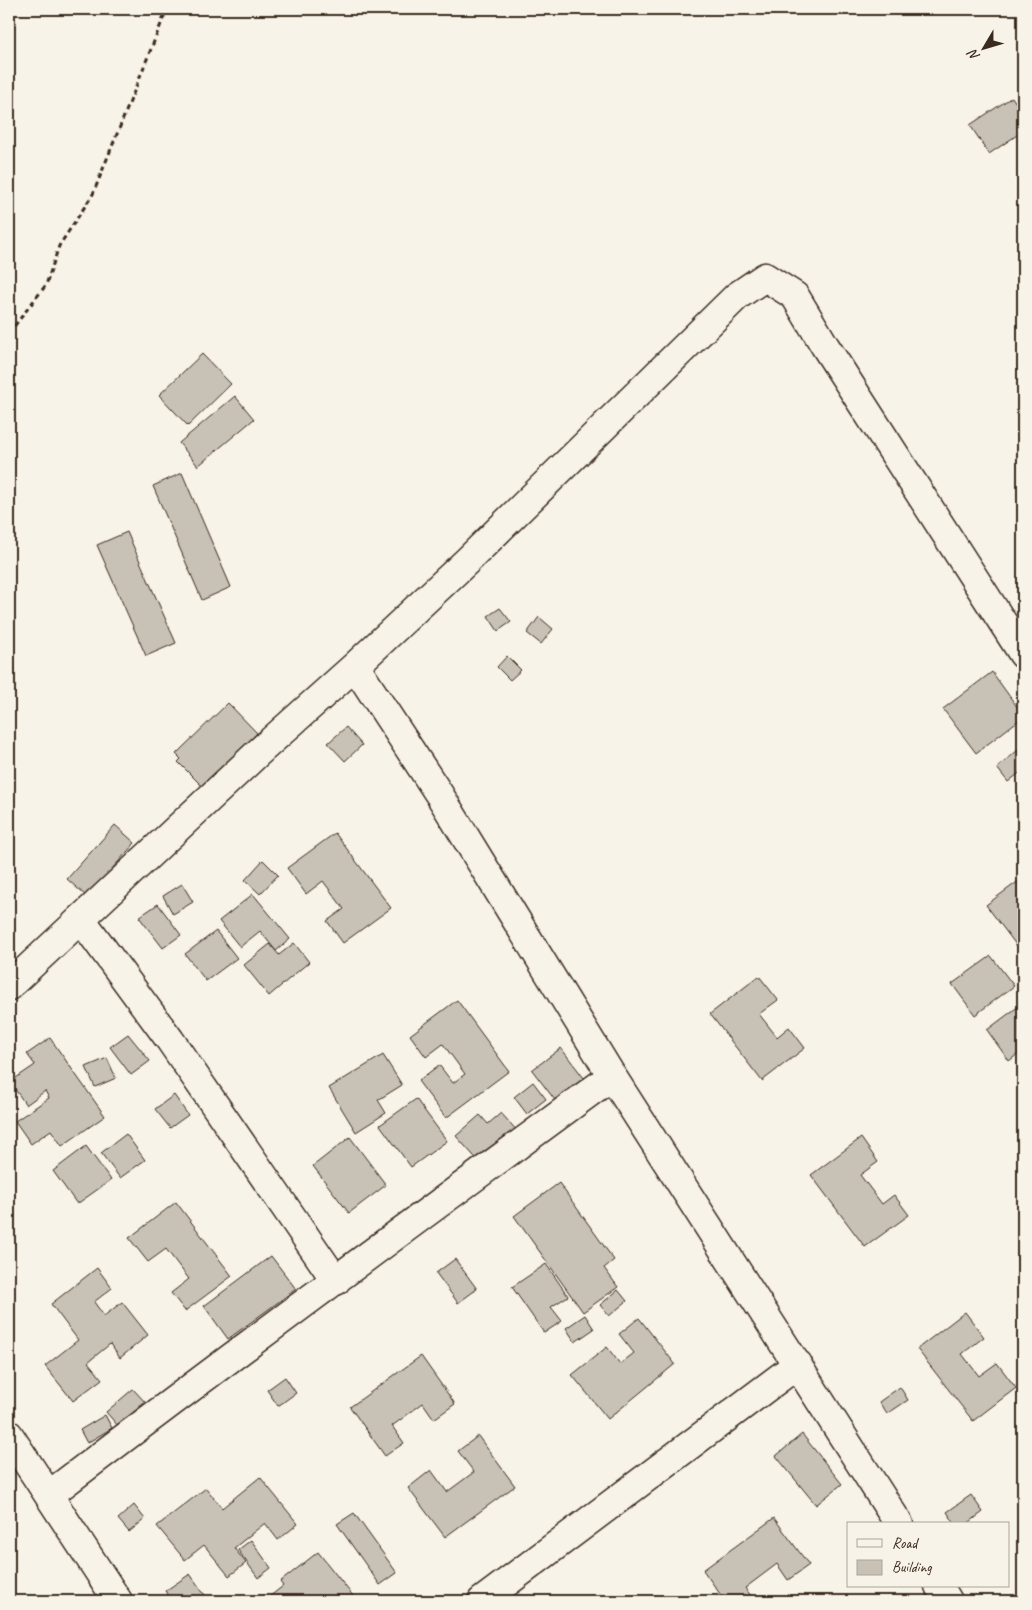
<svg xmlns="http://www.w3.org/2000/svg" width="1032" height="1610" viewBox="0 0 1032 1610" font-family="Caveat,sans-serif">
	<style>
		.building { fill: #c8c1b6; stroke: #3b2a1e }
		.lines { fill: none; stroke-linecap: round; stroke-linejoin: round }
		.minor-casing { stroke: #3b2a1e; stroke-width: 31 }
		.path { stroke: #3b2a1e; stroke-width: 3; stroke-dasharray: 5 4; stroke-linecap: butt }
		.minor { stroke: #f7f3e8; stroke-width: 28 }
	</style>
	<rect width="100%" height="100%" fill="#f7f3e8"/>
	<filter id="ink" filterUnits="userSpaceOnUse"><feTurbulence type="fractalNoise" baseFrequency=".02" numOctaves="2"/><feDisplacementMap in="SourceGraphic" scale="10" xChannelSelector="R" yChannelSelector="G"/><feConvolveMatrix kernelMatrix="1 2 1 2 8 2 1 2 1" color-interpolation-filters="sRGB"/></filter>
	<g filter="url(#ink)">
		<path class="building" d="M1012 97 1023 114V131L989 154 970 125Z
			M202 354 231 384 188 426 159 395Z
			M235 396 254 419 198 466 179 443Z
			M182 473 231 587 202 600 153 486Z
			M127 532 176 643 146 656 97 545Z
			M500 608 511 622 498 631 488 616Z
			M539 617 553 629 541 644 527 633Z
			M507 656 521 670 510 680 497 667Z
			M992 672 1023 715V717L976 753 943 709Z
			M228 703 257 733 203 787 178 762 181 759 176 754Z
			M346 727 362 745 345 761 328 743Z
			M1018 750 1023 756V770L1008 782 997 768Z
			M115 825 135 843 87 897 67 879Z
			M335 833 391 908 343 943 327 921 344 909 323 881 306 894 287 868Z
			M263 860 278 875 260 894 245 880Z
			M1020 880 1023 884V954L986 905Z
			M182 884 193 902 173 914 163 896Z
			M253 894 290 939 276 951 260 931 240 947 219 921Z
			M158 904 181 935 163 948 139 917Z
			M216 931 237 958 206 981 185 954Z
			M294 943 309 962 269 996 244 965 270 944 279 955Z
			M991 956 1014 986 975 1015 952 984Z
			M759 976 778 1000 759 1014 777 1037 789 1027 805 1048 762 1081 710 1014Z
			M457 1000 509 1071 446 1118 418 1081 439 1065 453 1083 465 1074 443 1044 426 1057 410 1035Z
			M1023 1003V1050L1009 1061 987 1030Z
			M128 1034 150 1061 131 1075 110 1047Z
			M50 1038 105 1116 62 1146 51 1130 31 1144 15 1121 49 1098 45 1091 26 1105 10 1082 35 1065 27 1054Z
			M561 1048 587 1082 558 1104 532 1070Z
			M383 1055 402 1085 378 1100 386 1113 356 1132 329 1088Z
			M107 1058 116 1078 95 1087 86 1067Z
			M533 1082 546 1099 527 1114 514 1097Z
			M174 1095 188 1115 170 1128 155 1109Z
			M416 1099 447 1141 411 1167 380 1125Z
			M501 1113 519 1133 482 1165 456 1136 480 1115 488 1124Z
			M126 1134 145 1160 120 1178 101 1153Z
			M350 1137 386 1185 349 1213 313 1166Z
			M861 1138 878 1162 860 1175 882 1204 894 1195 909 1215 865 1247 811 1175Z
			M86 1146 111 1180 77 1204 53 1171Z
			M559 1183 614 1260 604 1268 618 1287 583 1312 514 1216Z
			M176 1202 232 1276 185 1311 171 1293 189 1279 166 1249 148 1262 129 1238Z
			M271 1256 296 1289 228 1339 204 1306Z
			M455 1259 477 1289 458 1303 436 1273Z
			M546 1264 568 1296 551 1307 562 1321 544 1333 512 1287Z
			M97 1268 112 1288 94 1302 104 1316 122 1302 148 1335 120 1358 110 1344 88 1362 102 1379 73 1401 45 1366 78 1340 51 1304Z
			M618 1290 627 1301 609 1316 600 1305Z
			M965 1312 984 1337 962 1354 979 1376 997 1363 1016 1388 973 1421 917 1349Z
			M585 1315 594 1329 575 1342 566 1328Z
			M639 1318 675 1364 608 1419 572 1375 607 1347 620 1364 634 1353 619 1334Z
			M421 1356 455 1404 434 1419 423 1403 392 1426 404 1443 385 1456 350 1407Z
			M285 1377 296 1393 278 1406 267 1390Z
			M900 1387 908 1400 887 1414 879 1402Z
			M133 1389 145 1402 118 1426 106 1412Z
			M105 1415 112 1428 87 1443 80 1430Z
			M802 1434 842 1484 816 1505 776 1456Z
			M478 1436 515 1486 445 1537 408 1488 431 1470 447 1492 474 1472 458 1451Z
			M260 1477 298 1524 278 1540 265 1523 234 1548 246 1563 229 1576 204 1545 185 1560 157 1526 206 1488 222 1508Z
			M971 1495 983 1512 967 1524H955L947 1512Z
			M134 1505 145 1519 129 1532 118 1519Z
			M354 1513 397 1573 380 1585 337 1524Z
			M774 1518 809 1565 788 1580 777 1564 745 1588 755 1601H725L703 1570Z
			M251 1540 271 1568 258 1578 238 1550Z
			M318 1552 357 1601H264L283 1586 280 1582Z
			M190 1574 209 1601H172L165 1591Z"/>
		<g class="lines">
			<defs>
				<path id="minor" d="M355 666 439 794 612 1076 899 1524
					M81 919 170 1040 336 1281
					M9 986 260 751 355 666 467 561 737 296 765 277 795 296 825 346 1023 654
					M9 1435 118 1601
					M49 1495C235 1353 424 1214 612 1076
					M939 1586 948 1601
					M482 1601 798 1364"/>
			</defs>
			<use href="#minor" class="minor-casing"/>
			<path class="path" d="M9 333 46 285 59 246 93 194 167 9"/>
			<use href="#minor" class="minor"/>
		</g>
	</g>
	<rect width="1032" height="1610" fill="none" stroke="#f7f3e8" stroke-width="30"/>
	<rect x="15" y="15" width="1002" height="1580" fill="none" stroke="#3b2a1e" stroke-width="2" filter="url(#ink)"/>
	<rect x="847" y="1522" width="162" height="65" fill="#f7f3e8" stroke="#aca397"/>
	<rect x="857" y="1539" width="25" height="8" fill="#f7f3e8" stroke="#aca397"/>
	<text x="892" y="1548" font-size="15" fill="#3b2a1e">Road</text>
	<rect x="857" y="1560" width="25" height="15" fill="#c8c1b6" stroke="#aca397"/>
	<text x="892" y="1572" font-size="15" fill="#3b2a1e">Building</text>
	<g transform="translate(984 48) rotate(232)" stroke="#f7f3e8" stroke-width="4" paint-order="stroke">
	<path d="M0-4L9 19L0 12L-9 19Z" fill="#3b2a1e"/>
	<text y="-8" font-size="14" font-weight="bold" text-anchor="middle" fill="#3b2a1e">N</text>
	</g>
</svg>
